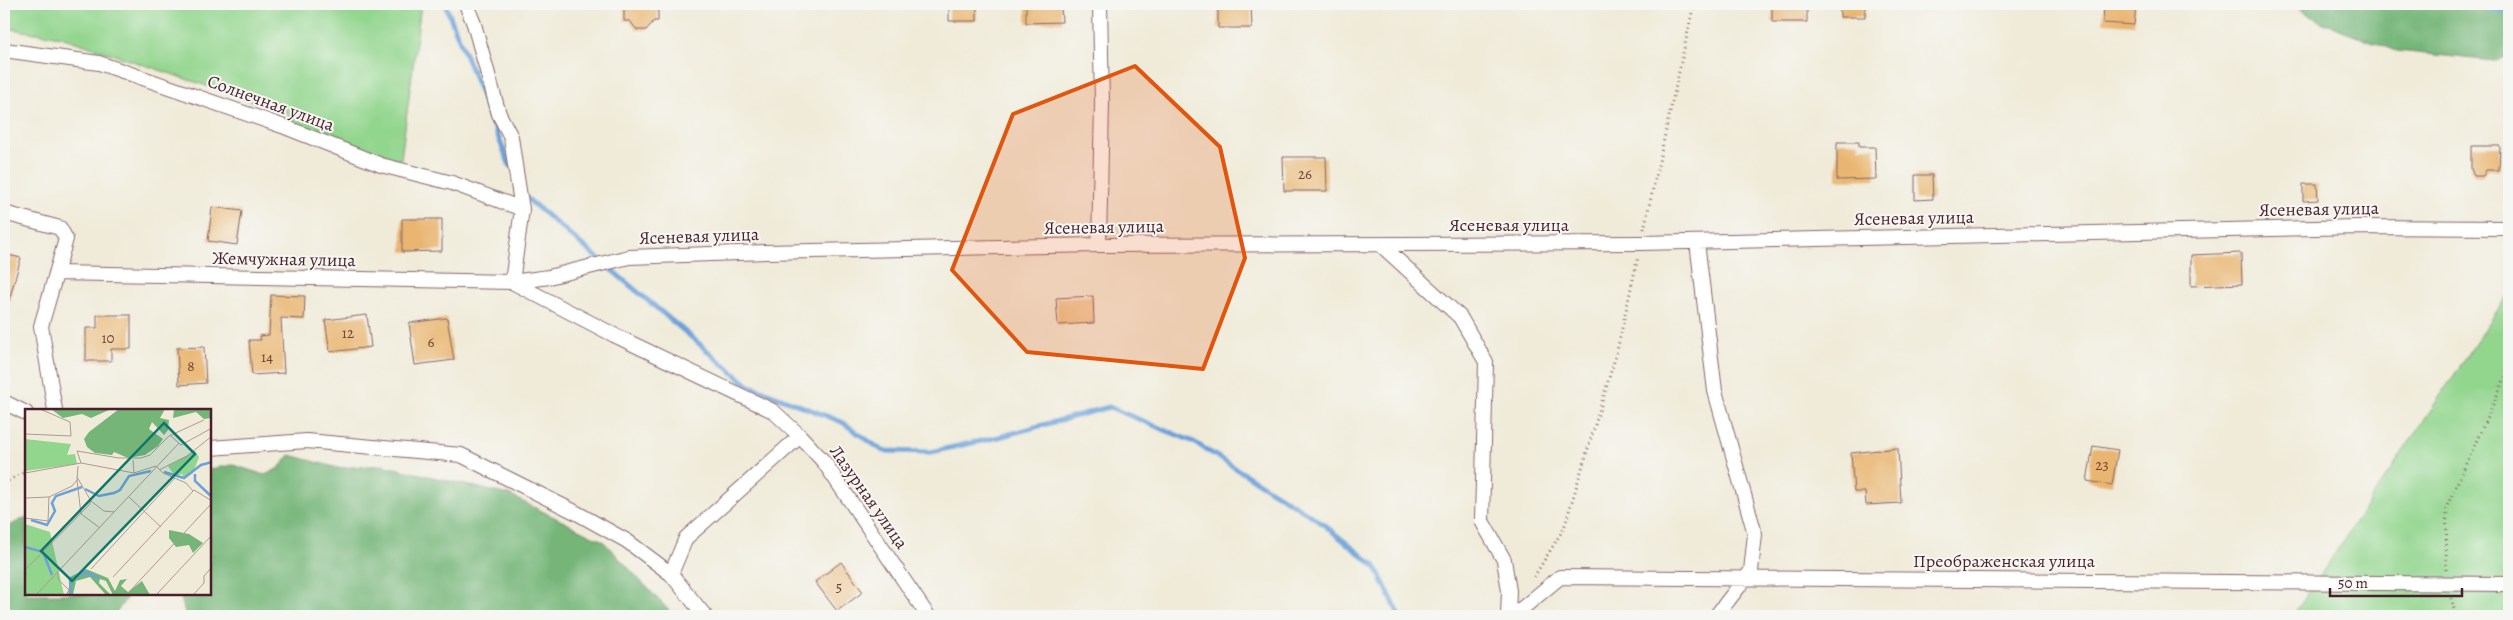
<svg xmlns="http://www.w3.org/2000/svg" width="2513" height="620" viewBox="0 0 2513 620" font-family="Alegreya,serif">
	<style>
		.green { fill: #92d58d; stroke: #6e7a5c }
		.forest { fill: #75b678; stroke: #606a52 }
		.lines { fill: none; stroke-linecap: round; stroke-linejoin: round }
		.stream { stroke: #6ca1d9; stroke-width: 5 }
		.building { fill: #e9b570 }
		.street-casing { stroke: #846668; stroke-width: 16 }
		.path { stroke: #846668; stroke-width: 3; stroke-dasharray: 1 4; stroke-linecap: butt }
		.street { stroke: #fff; stroke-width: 14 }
		.marked { fill: #e0560e; fill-opacity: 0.2; stroke: #e0560e; stroke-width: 4; stroke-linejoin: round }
		.labels { text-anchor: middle; stroke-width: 4; stroke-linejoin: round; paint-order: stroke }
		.number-label { font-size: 15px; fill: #72443c }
		.street-label { font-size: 18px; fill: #4a1f2b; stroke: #f6f6f2 }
		.inset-river { fill: none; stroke: #6ca1d9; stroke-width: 2.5 }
		.inset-road { fill: none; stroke: #ae9993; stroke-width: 1 }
		.view { fill: #0f766e; fill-opacity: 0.15; stroke: #0f766e; stroke-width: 2.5 }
		.inset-edge { fill: none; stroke: #4a1f2b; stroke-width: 2.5 }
	</style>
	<rect width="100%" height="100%" fill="#f6f6f2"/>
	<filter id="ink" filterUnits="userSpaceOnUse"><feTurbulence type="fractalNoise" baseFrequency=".02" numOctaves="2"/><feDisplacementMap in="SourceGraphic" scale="10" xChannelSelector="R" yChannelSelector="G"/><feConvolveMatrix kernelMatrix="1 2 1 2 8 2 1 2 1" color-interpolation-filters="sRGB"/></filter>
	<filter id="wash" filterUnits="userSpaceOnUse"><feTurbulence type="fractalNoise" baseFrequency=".0096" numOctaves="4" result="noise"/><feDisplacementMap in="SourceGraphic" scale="20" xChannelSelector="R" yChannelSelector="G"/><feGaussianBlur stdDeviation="1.12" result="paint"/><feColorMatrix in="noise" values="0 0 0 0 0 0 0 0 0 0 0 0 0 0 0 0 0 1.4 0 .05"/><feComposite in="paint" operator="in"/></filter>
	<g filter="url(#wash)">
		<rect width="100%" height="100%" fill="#f0ebd9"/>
		<path class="green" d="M4 4H421L401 159 377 158 292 123 287 113 61 37 4 28Z
			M2509 293V616H2293Z"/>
		<path class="forest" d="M2291 4H2509V58L2494 61 2397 51 2321 22Z
			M290 455 338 468 382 465 509 495 603 541 674 616H186L180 594H210V469L233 465 265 475 279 468Z
			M26 517V594H129L114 616H4V529Z"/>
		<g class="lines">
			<path class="stream" d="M445 4 510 166
				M2464 4 2509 12
				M524 196 748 385 842 422 883 451 931 452 999 437 1109 407 1194 442 1318 520 1375 566 1400 616"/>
		</g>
		<g id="blocks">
			<path class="building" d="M624 4H658V21H654L646 30H637L630 21H624Z
				M949 4H977V21H949Z
				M1026 4H1061L1062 22 1026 23Z
				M1218 4H1251L1252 28H1218Z
				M1772 4H1807V22H1772Z
				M1840 4H1865V17H1840Z
				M2104 4H2136L2134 25 2103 23Z
				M1837 142H1859V147H1875L1876 179 1837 180Z
				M2471 146H2500L2499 170H2486L2483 176H2474L2471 169Z
				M1283 157H1326L1327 191H1284Z
				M1915 175H1932L1933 199 1915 200Z
				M2303 184H2317L2318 200 2303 201Z
				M212 207 242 211 237 245 208 241Z
				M402 219H442V251L402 252Z
				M2241 253 2242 284 2191 286V255Z
				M4 254 21 258 8 304 4 303Z
				M271 295 305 296 304 319 281 318 284 373 252 375 249 340H261L260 336 269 335Z
				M1093 296 1094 323 1058 325 1056 298Z
				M97 315H131V349H111V361H86V328H97Z
				M367 315 371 347 330 352 325 320Z
				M447 318 454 360 415 365 409 323Z
				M204 347 206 383 179 385 177 348Z
				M2093 446 2118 450 2112 485 2087 481Z
				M1898 448 1901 503 1866 505 1865 492H1854L1851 453Z
				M841 562 863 592 837 611 815 582Z"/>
		</g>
	</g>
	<g filter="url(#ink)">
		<use href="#blocks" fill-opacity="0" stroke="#846668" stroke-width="1"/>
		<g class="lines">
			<defs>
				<path id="street" d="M466 4 474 24 499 114 511 137 515 165 522 209 512 282 614 335 773 411 800 436
					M4 50 99 63 285 127 381 165 452 183 522 209
					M4 213 60 228 66 239 41 326 55 410
					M1697 242 1715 391 1755 534 1751 571 1716 616
					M1380 244 1460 317 1486 362 1482 521 1504 560 1509 591 1508 616
					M1099 245 1102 103 1100 4
					M56 273 512 282 549 277 629 257 766 252 1099 245 1641 243 2359 227 2509 228
					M4 402 26 413
					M210 448 307 441 461 455 575 512 627 541 671 574 705 616
					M671 574 686 538 800 436 824 462 928 616
					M1513 616 1560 577 2509 584"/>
			</defs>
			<use href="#street" class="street-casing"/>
			<path class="path" d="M1644 229 1694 4
				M4 483 26 471
				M2446 570 2447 506 2509 369
				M1534 577 1564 528 1616 355 1638 257
				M2451 598 2456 616"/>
			<use href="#street" class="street"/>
		</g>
	</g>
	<path class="marked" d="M1135 66 1220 147 1245 258 1203 369 1027 352 952 270 1013 114Z"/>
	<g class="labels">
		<g class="number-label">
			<text x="1305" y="179">26</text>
			<text x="348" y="338">12</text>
			<text x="108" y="343">10</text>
			<text x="431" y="347">6</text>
			<text x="267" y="362">14</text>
			<text x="191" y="371">8</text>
			<text x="2102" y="470">23</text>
			<text x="839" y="592">5</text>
		</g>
		<g class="street-label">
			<text transform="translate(271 103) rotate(20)" y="6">Солнечная улица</text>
			<text transform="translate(2319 209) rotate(-1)" y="6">Ясеневая улица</text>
			<text transform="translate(1914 218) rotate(-1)" y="6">Ясеневая улица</text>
			<text x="1509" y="231">Ясеневая улица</text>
			<text transform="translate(1104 227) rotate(-1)" y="6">Ясеневая улица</text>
			<text transform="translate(699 236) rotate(-2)" y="6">Ясеневая улица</text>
			<text transform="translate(284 259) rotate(1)" y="6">Жемчужная улица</text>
			<text transform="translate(869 497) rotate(55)" y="6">Лазурная улица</text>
			<text x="2004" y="567">Преображенская улица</text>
		</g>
	</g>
	<g transform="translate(25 409)">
		<rect width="186" height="186" fill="#f0ebd9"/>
		<path d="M0 30 46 35 42 46 50 45 52 55 0 62ZM170 42 174 48 168 64 159 69 157 65 150 67 143 57ZM0 115 25 123 39 186H0Z" fill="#92d58d"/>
		<path d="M26 0H86L66 9 57 5 38 9ZM94 0H140L135 9 144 11 143 21 139 26 127 13 124 20 138 30 133 37 120 46 103 49 89 43 87 46 70 44 62 38 59 30 64 23ZM149 0H186V9L179 10 171 3 148 9ZM144 121 164 125 178 134 168 144 164 136 151 138 144 129ZM61 160 83 169 90 182 95 171 102 170 96 177 103 183 117 172 125 186H88L81 172 75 170 74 174 86 186H81L65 168 51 172 48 186H43L45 168Z" fill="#75b678"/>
		<path class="inset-river" d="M139 63 159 69 176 56 187 53M170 65V72L187 88M60 80 74 87 89 84 95 81 104 67 126 62M6 111 22 116 30 102 27 94 31 87 57 78M0 138 18 143 27 166M46 186 45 172 54 167 60 163 74 169"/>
		<path class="inset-road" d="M0 25 46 27 45 13 15 0M146 27 156 36 187 19M56 54 52 42 94 49H116L125 46 144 27 179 11M134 61 162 47 187 27M0 64 56 54 109 64 108 51M109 64 131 57 138 64 161 74 168 82M52 68 66 92 79 102 89 103M52 71 56 105 75 119M104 88 136 118M0 89 24 88 47 77 52 71 53 57M0 109 23 112 24 88M66 160 150 69M0 161 65 95V91M33 164V170L44 181 41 186M88 168 169 81 187 92M104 183 187 94M12 185 154 34M131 186 187 126M168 186 179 174V167L187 158"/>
		<path class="view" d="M139 14 170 45 47 172 16 142Z"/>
		<rect width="186" height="186" class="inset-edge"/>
	</g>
	<rect width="2513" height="620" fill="none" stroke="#f6f6f2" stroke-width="20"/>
	<path d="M2330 588v8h132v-8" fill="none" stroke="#4a1f2b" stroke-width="2.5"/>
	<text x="2338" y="588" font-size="15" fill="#4a1f2b" stroke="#f6f6f2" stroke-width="4" paint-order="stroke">50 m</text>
</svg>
